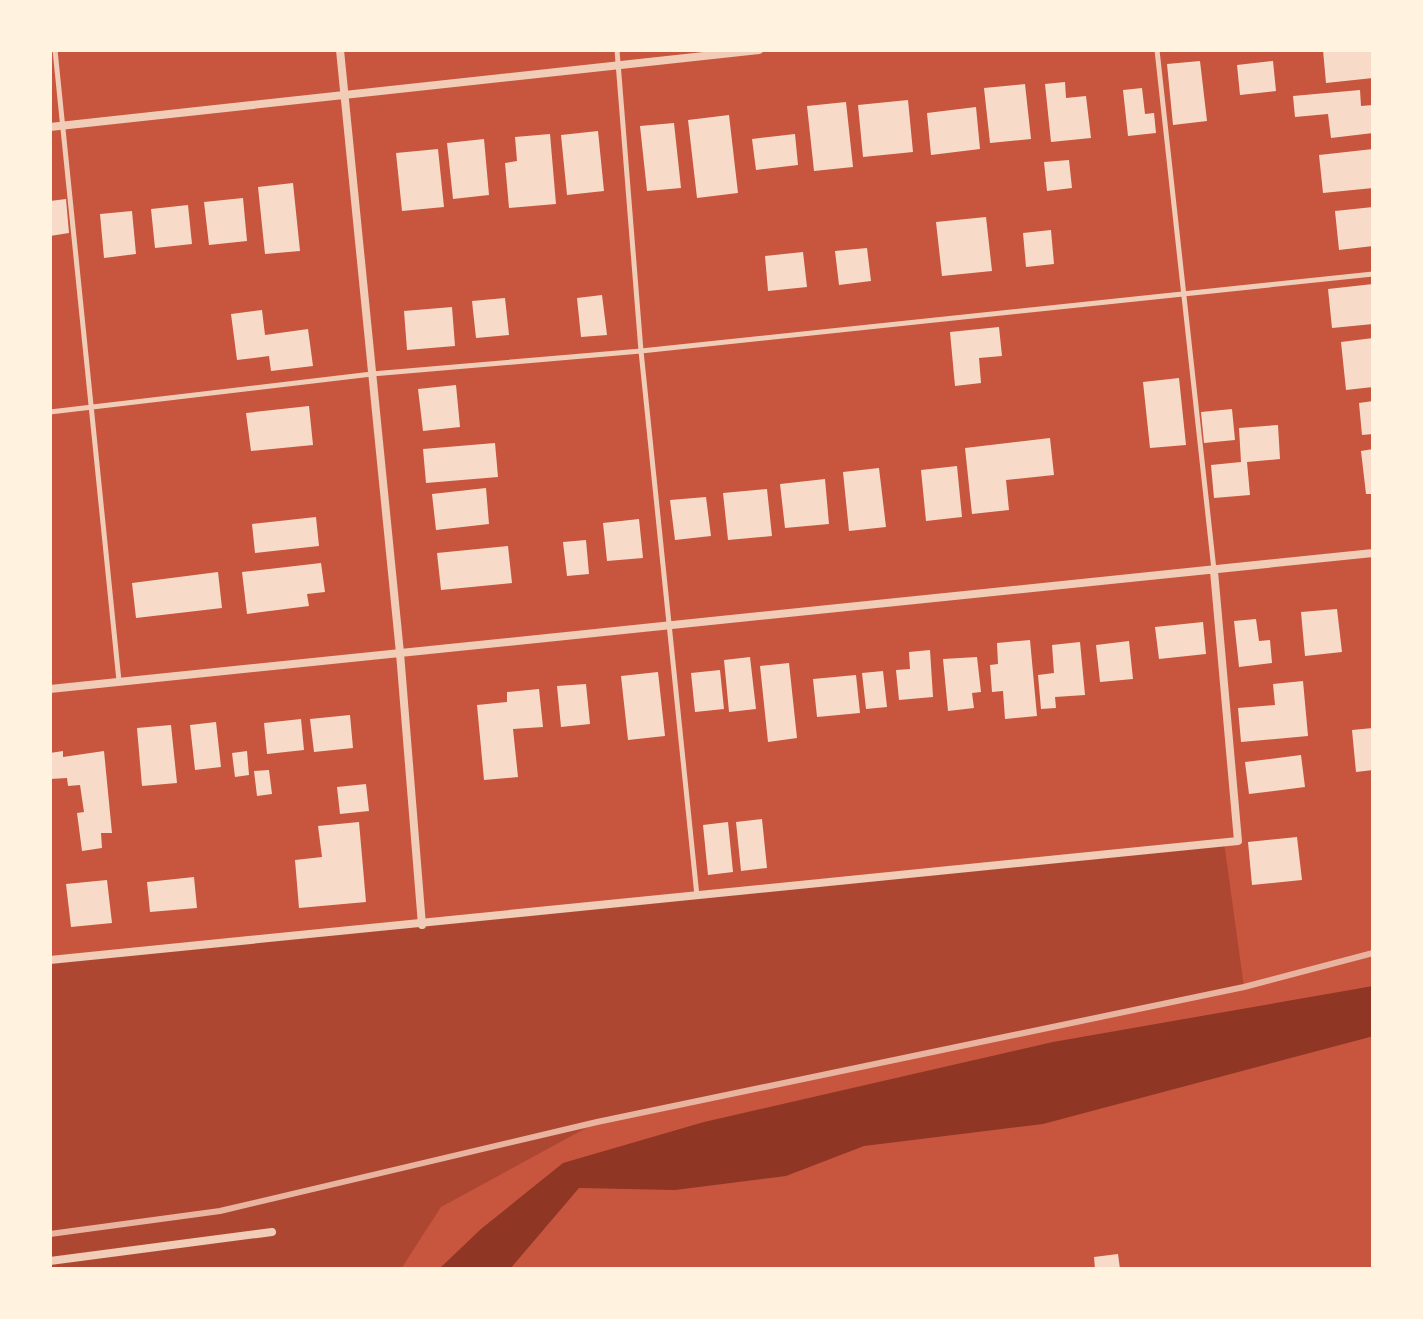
<svg xmlns="http://www.w3.org/2000/svg" width="1423" height="1319" viewBox="0 0 1423 1319" font-family="Mulish,sans-serif">
	<style>
		.green { fill: #ae4732 }
		.water { fill: #8f3625 }
		.building { fill: #f7dbc8 }
		.lines { fill: none; stroke-linecap: round; stroke-linejoin: round }
		.service { stroke: #f1ccb7; stroke-width: 5 }
		.minor { stroke: #f1ccb7; stroke-width: 8 }
		.rail { stroke: #e9b49f; stroke-width: 6 }
	</style>
	<rect width="100%" height="100%" fill="#c8553d"/>
	<path class="green" d="M1224 842 1244 987 597 1122 441 1207 401 1269H50V959Z"/>
	<path class="water" d="M1373 986V1036L1370 1037 1043 1124 864 1146 786 1176 675 1190 579 1188 510 1269H439L481 1229 563 1163 704 1122 1053 1042Z"/>
	<path class="building" d="M1323 50H1371L1373 78 1326 83Z
		M1200 61 1207 121 1173 125 1167 64Z
		M1273 61 1276 91 1240 95 1237 65Z
		M1065 82 1066 98 1086 96 1091 138 1051 142 1045 84Z
		M1025 84 1031 139 990 143 984 88Z
		M1142 88 1145 114 1154 113 1156 133 1128 136 1123 90Z
		M1360 90 1361 106 1373 105V133L1331 138 1328 114 1295 117 1293 96Z
		M908 100 913 152 863 157 858 105Z
		M846 102 853 167 814 171 807 106Z
		M976 107 980 149 931 155 927 113Z
		M729 115 738 193 697 198 688 120Z
		M674 123 681 188 647 191 640 126Z
		M598 131 604 191 567 195 561 135Z
		M550 134 556 204 509 208 505 163 517 161 515 137Z
		M795 134 798 165 756 170 752 139Z
		M484 139 489 195 453 199 447 143Z
		M438 149 444 207 402 211 396 153Z
		M1373 149V188L1323 193 1319 155Z
		M1069 160 1072 188 1047 191 1044 162Z
		M293 183 300 251 265 254 258 187Z
		M243 198 247 241 209 245 204 202Z
		M66 199 69 233 50 236V201Z
		M188 205 192 244 155 248 151 209Z
		M1373 207V246L1339 250 1335 211Z
		M132 211 136 254 104 258 100 214Z
		M986 217 992 271 942 276 936 222Z
		M1051 230 1054 264 1026 267 1023 233Z
		M867 248 871 281 839 285 835 251Z
		M803 252 807 287 768 291 765 256Z
		M1373 284V324L1332 328 1328 289Z
		M602 295 607 335 581 337 577 298Z
		M505 298 509 335 476 338 472 301Z
		M452 307 455 346 407 350 404 311Z
		M262 310 265 335 308 329 313 366 271 371 269 356 237 360 231 314Z
		M999 327 1002 356 979 358 981 383 955 386 950 332Z
		M1373 338V387L1346 390 1341 342Z
		M1179 378 1186 445 1150 448 1143 382Z
		M456 385 460 427 423 431 418 389Z
		M1373 401V434L1362 435 1359 403Z
		M309 406 313 445 251 451 246 413Z
		M1232 409 1235 440 1204 443 1201 412Z
		M1278 425 1280 459 1247 462 1250 495 1214 498 1211 465 1241 462 1239 428Z
		M1050 438 1054 475 1006 480 1009 510 972 514 965 448Z
		M495 443 498 477 426 483 423 449Z
		M1373 449V494H1366L1361 451Z
		M957 466 962 517 926 521 921 470Z
		M879 468 886 527 849 531 843 472Z
		M825 479 829 524 785 528 780 484Z
		M486 488 489 524 436 530 432 494Z
		M767 489 772 536 728 540 723 493Z
		M706 497 711 536 675 540 670 500Z
		M316 517 319 546 255 553 252 524Z
		M639 519 643 558 607 561 603 523Z
		M586 540 589 574 567 576 563 542Z
		M508 546 512 583 441 590 437 553Z
		M321 563 325 592 307 594 309 606 247 614 242 572Z
		M218 572 222 608 136 618 132 583Z
		M1337 609 1342 652 1305 656 1301 612Z
		M1256 619 1259 641 1270 640 1272 663 1239 667 1234 621Z
		M1203 622 1206 654 1159 659 1155 627Z
		M1030 640 1037 716 1005 719 1003 691 992 692 990 665 998 664 997 643Z
		M1129 641 1133 679 1100 682 1096 645Z
		M1080 642 1085 695 1055 697 1056 708 1041 709 1038 675 1054 673 1052 645Z
		M930 650 933 697 899 700 896 670 910 669 909 652Z
		M750 657 756 709 729 712 724 660Z
		M977 657 981 692 972 693 974 708 948 711 943 659Z
		M789 663 797 738 768 742 760 666Z
		M720 670 724 709 695 712 691 673Z
		M883 671 887 707 866 709 862 673Z
		M658 672 665 736 628 740 621 676Z
		M856 675 860 713 817 717 813 679Z
		M1303 681 1308 736 1241 742 1238 708 1275 705 1273 684Z
		M586 684 590 724 561 727 557 686Z
		M539 689 543 727 513 729 518 777 484 780 477 705 507 702V692Z
		M350 715 353 748 314 752 310 719Z
		M301 719 304 750 267 754 264 723Z
		M216 722 221 767 195 770 190 725Z
		M171 725 177 783 142 786 137 728Z
		M1373 728V770L1356 772 1352 730Z
		M63 751V757L104 751 112 833H101L102 848 82 851 77 813 84 812 80 785 68 786 67 778 50 779V753Z
		M247 751 249 775 235 777 232 753Z
		M1301 755 1305 787 1249 794 1245 762Z
		M269 770 272 794 257 796 254 771Z
		M366 784 369 811 340 814 337 787Z
		M762 819 767 868 741 871 736 822Z
		M359 822 366 902 299 908 295 860 322 857 318 826Z
		M728 822 733 872 708 875 703 825Z
		M1297 837 1302 880 1252 885 1248 842Z
		M194 877 197 908 150 912 147 882Z
		M107 880 112 923 71 927 66 884Z
		M1118 1254 1120 1269H1095L1094 1257Z"/>
	<g class="lines">
		<path class="service" d="M55 50 119 681
			M617 50 641 351 697 896
			M1157 50 1214 570
			M50 412 372 374 641 351 1373 274"/>
		<path class="minor" d="M340 50 400 653 422 925
			M50 127 759 50
			M50 689 1373 553
			M50 960 1238 841 1214 571
			M50 1261 272 1232"/>
		<path class="rail" d="M50 1234 220 1211 597 1122 1244 987 1373 953"/>
	</g>
	<rect width="1423" height="1319" fill="none" stroke="#fff3e0" stroke-width="104"/>
</svg>
